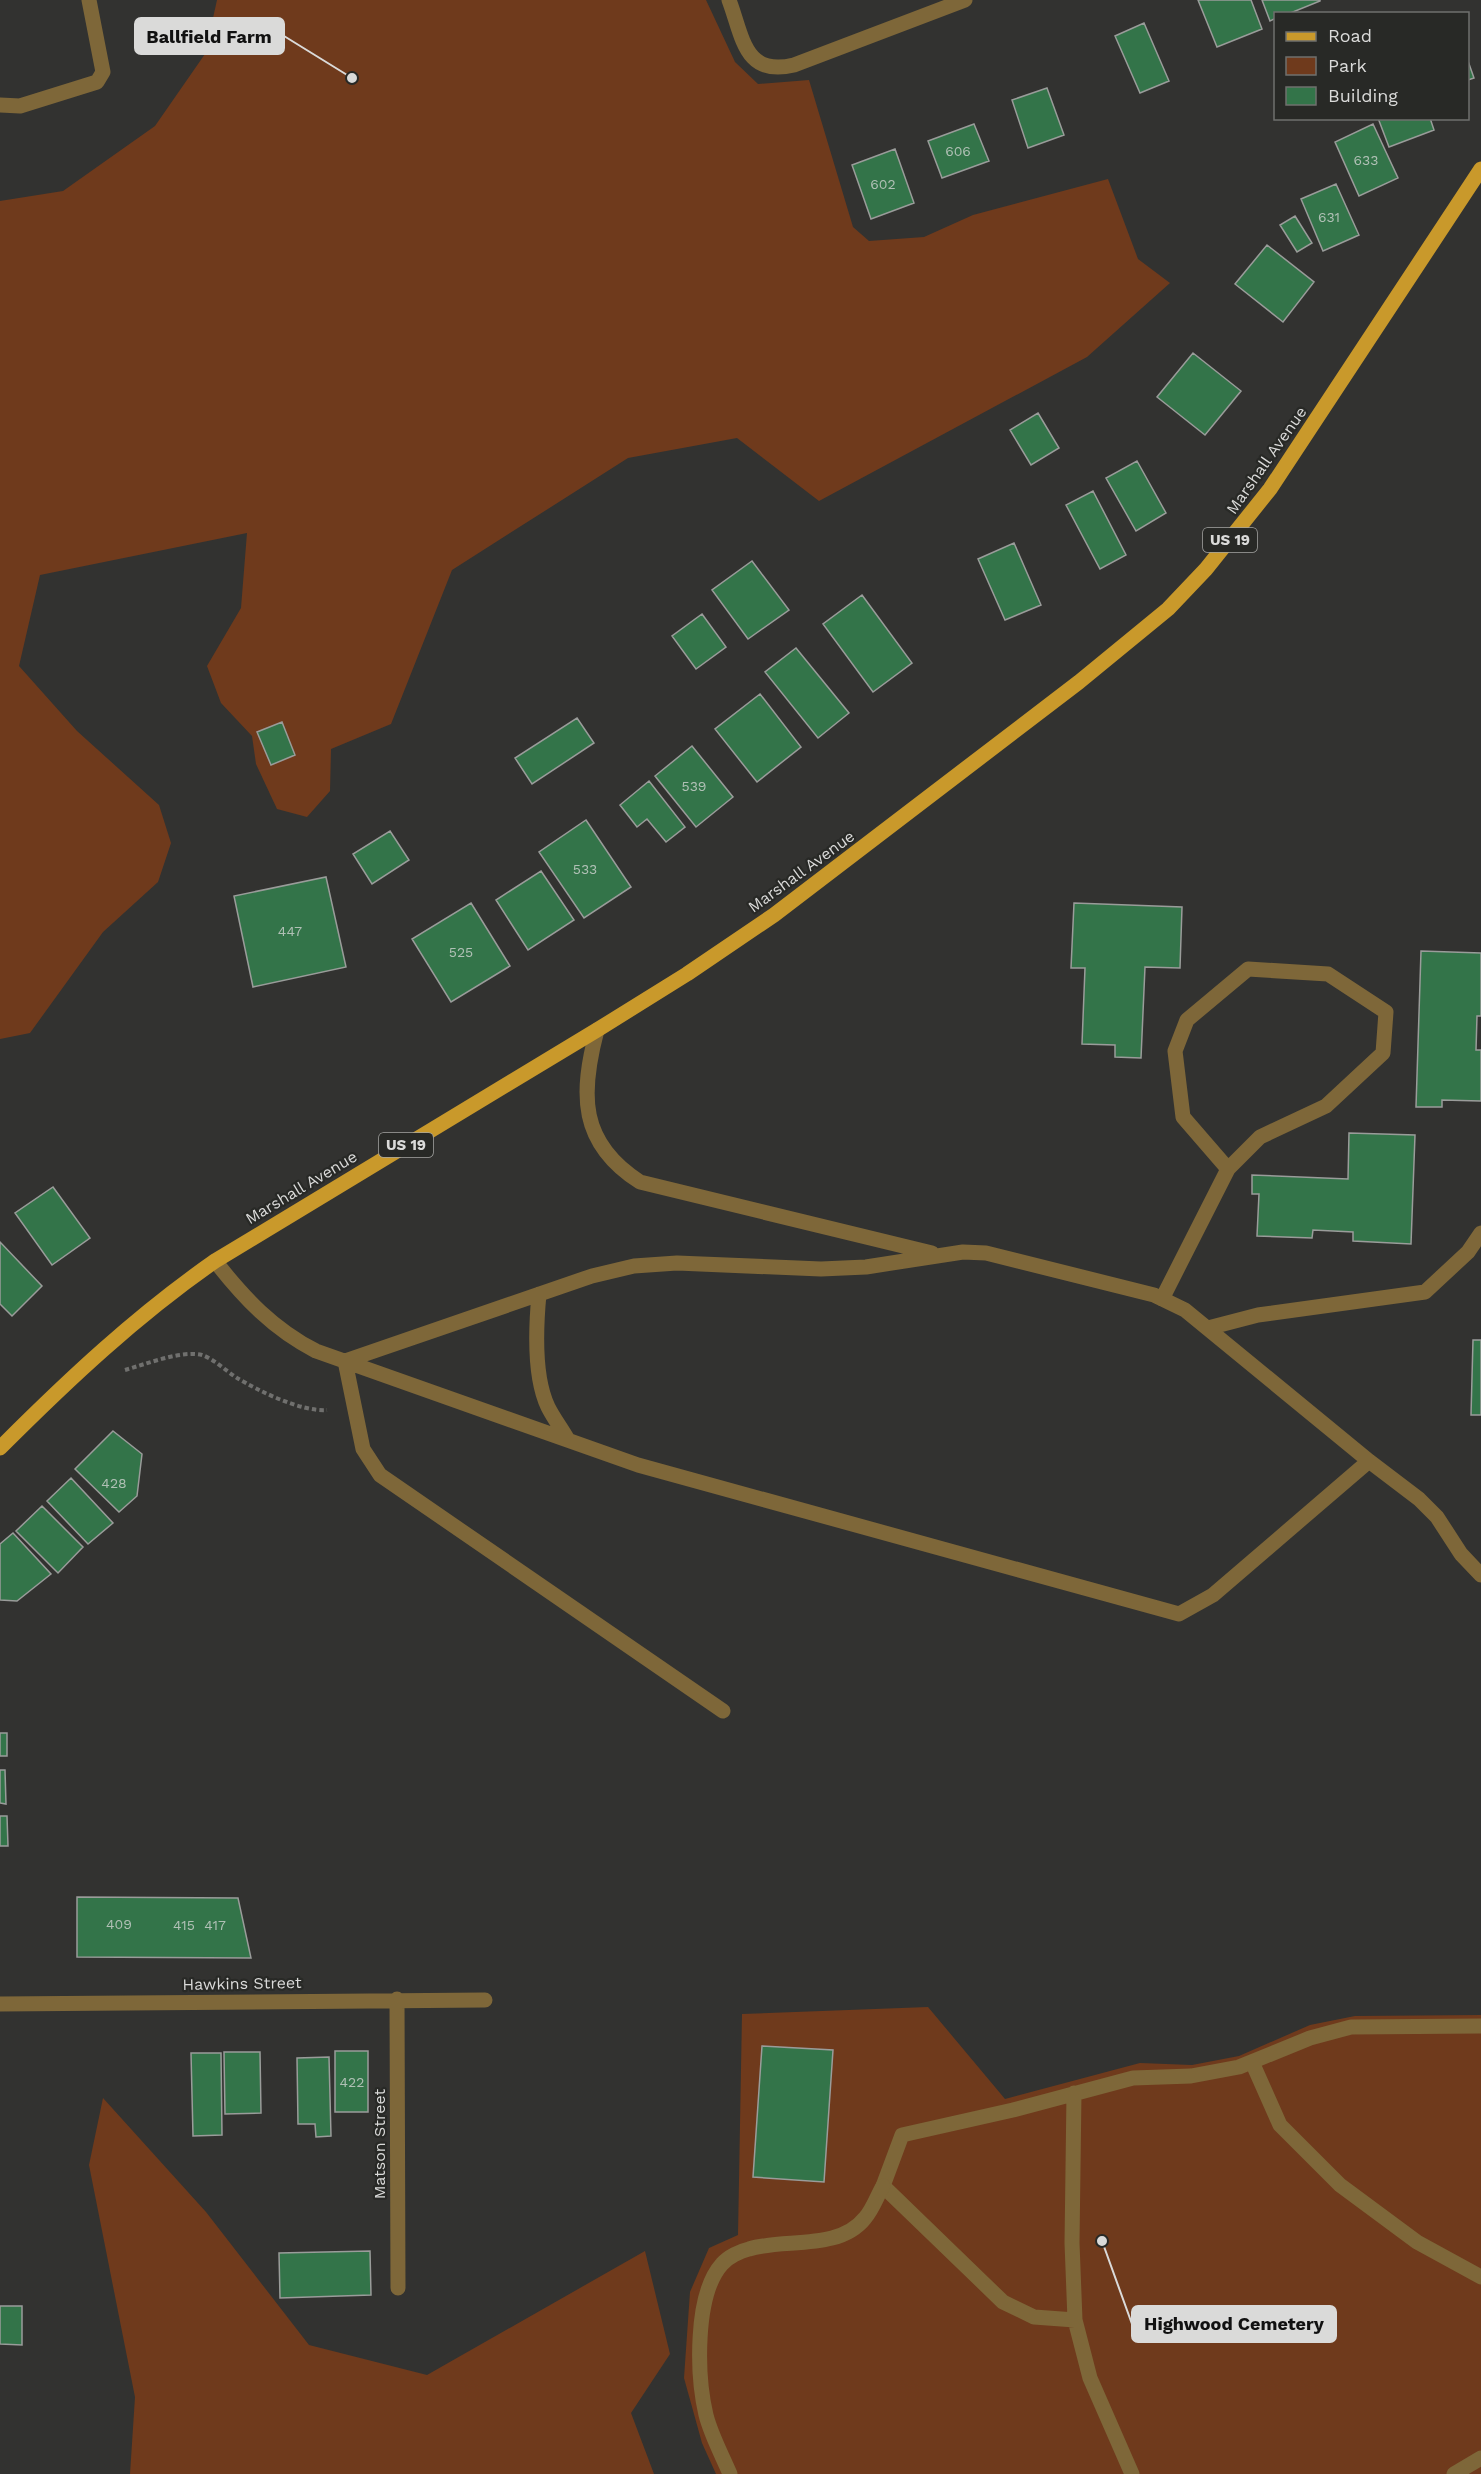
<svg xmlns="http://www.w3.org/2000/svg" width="1481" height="2474" viewBox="0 0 1481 2474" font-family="'Work Sans',sans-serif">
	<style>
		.green { fill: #6f3a1c }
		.building { fill: #337449; stroke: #9a9c9a; stroke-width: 1.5 }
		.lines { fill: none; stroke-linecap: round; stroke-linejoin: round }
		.path { stroke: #70706e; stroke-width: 4; stroke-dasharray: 4.5 3; stroke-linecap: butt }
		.lane { stroke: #7e6739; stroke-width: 15 }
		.street { stroke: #7e6739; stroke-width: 15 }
		.primary { stroke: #c9992b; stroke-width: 15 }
		.labels { text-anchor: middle; stroke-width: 4.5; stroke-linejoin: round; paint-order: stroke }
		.number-label { font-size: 14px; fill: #b0c0b5 }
		.shield { fill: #282926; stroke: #a5a5a3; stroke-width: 1.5 }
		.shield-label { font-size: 15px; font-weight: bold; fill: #dadad9 }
		.street-label { font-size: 16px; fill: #dadad9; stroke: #282926 }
		.leader { fill: none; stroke: #dadad9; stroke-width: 2 }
		.callout-dot { fill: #dadad9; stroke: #282926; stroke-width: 2 }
		.callout { fill: #dadad9; stroke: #dadad9; stroke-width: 2 }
		.callout-label { font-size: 18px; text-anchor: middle; font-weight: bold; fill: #111 }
	</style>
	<rect width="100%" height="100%" fill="#323230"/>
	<path class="green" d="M217 0H706L735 62 758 84 809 80 853 227 869 241 924 237 973 215 1108 179 1138 259 1170 283 1087 357 819 501 737 438 628 458 452 570 391 724 331 749 330 791 307 817 277 809 256 764 252 736 221 703 207 666 241 608 247 533 40 575 19 666 77 731 159 805 171 843 158 882 103 932 30 1033 0 1039V201L63 191 155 126 205 54Z
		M928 2007 1005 2099 1140 2063 1192 2065 1239 2056 1310 2025 1355 2016 1481 2015V2474H716L702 2443 684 2378 690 2292 709 2248 738 2235 742 2014Z
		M103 2098 206 2212 309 2345 427 2375 645 2251 670 2354 631 2413 654 2474H130L135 2397 89 2165Z"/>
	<path class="building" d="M1198 0H1251L1262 29 1217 47Z
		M1262 0H1320V1L1288 14H1276V18L1270 21Z
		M1144 23 1169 81 1140 93 1115 36Z
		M1468 61 1474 78 1468 80Z
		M1047 88 1064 135 1028 148 1012 100Z
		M1378 118H1430L1434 130 1389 147Z
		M974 124 989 161 942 178 928 141Z
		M1373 124 1398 178 1359 196 1335 142Z
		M895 149 914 203 871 219 852 165Z
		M1336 184 1359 235 1323 251 1301 199Z
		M1295 216 1312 243 1297 252 1280 225Z
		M1267 245 1314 282 1283 322 1235 284Z
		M1193 353 1241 391 1205 435 1157 397Z
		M1038 413 1059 448 1031 465 1010 430Z
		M1137 461 1166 513 1136 531 1106 478Z
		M1093 491 1126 555 1100 569 1066 505Z
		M1014 543 1041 605 1005 620 978 559Z
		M752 561 789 610 748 639 712 590Z
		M862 595 912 663 873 692 823 624Z
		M702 614 726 647 696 669 672 636Z
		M796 648 849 713 818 738 765 672Z
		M760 694 801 747 757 782 715 729Z
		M577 718 594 743 532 784 515 758Z
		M282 722 295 755 271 765 257 732Z
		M692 746 733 797 696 827 655 776Z
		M649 781 685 827 666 842 647 819 637 827 620 805Z
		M586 820 631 887 584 918 539 852Z
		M390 831 409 860 372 884 353 854Z
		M541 871 574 920 528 950 496 900Z
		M326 877 346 967 253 987 234 896Z
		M471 903 510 966 451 1002 412 939Z
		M1074 903 1182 907 1180 968 1145 967 1141 1058 1115 1057V1045L1082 1044 1085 968H1071Z
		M1421 951 1481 953V1016H1477L1476 1050H1481V1101L1442 1100V1107H1416Z
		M1349 1133 1415 1135 1411 1244 1353 1241V1232L1313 1230 1312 1238 1257 1236 1259 1194H1252V1175L1348 1179Z
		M53 1187 90 1238 52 1265 15 1213Z
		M0 1242 42 1286 12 1316 0 1304Z
		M1473 1340H1481V1415H1471Z
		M113 1431 142 1454 137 1496 119 1512 75 1469Z
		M71 1478 113 1523 88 1544 47 1501Z
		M42 1506 83 1547 58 1573 16 1531Z
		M13 1533 51 1574 17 1601 0 1600V1544Z
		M0 1733H7V1756H0Z
		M0 1770H5L6 1804 0 1803Z
		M0 1816H7L8 1846H0Z
		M77 1897 238 1898 251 1958 77 1957Z
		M762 2046 833 2050 824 2182 753 2177Z
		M335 2051H368V2112H335Z
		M224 2052H260L261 2113 225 2114Z
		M191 2053H221L222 2135 193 2136Z
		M329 2057 331 2136 316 2137 315 2124H298L297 2058Z
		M370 2251 371 2295 280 2298 279 2253Z
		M0 2306H22V2345L0 2344Z"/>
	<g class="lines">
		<path class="path" d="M125 1370C146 1364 182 1350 202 1355 214 1359 226 1371 237 1378 259 1391 301 1412 327 1410"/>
		<path class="lane" d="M0 105 20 106 97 82 103 72 89 0
			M597 1030C580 1094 579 1143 640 1182L932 1253
			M215 1261C244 1298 273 1329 316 1351L638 1465 1179 1614 1213 1595 1369 1461
			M539 1294C536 1326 534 1378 548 1407 554 1419 562 1429 568 1440
			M1162 1299 1228 1169 1260 1137 1326 1106 1383 1053 1386 1012 1328 974 1248 969 1187 1020 1175 1051 1183 1117 1228 1169
			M1208 1328 1258 1315 1425 1292 1468 1252 1481 1233
			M723 1711 380 1475 363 1449 345 1361 592 1276 634 1266 677 1263 821 1269 866 1267 963 1252 986 1253 1154 1295 1185 1310 1369 1461 1419 1499 1437 1517 1461 1554 1481 1575
			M1252 2062 1280 2125 1340 2185 1417 2242 1481 2277
			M1074 2093 1072 2243 1075 2320 1090 2378 1132 2474
			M1075 2320 1034 2317 1003 2302 883 2186 902 2135 1013 2110 1133 2078 1191 2076 1239 2067 1310 2038 1351 2027 1481 2026
			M1454 2474 1481 2458"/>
		<path class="street" d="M729 0C743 37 744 77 794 65L965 0
			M397 1999 398 2288
			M0 2004 485 2000
			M730 2474C722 2455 711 2435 706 2415 697 2377 694 2295 722 2264 728 2257 740 2251 749 2249 785 2238 839 2251 865 2218 873 2209 877 2196 883 2186"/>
		<path class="primary" d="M0 1448C68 1380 136 1316 215 1261L597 1030 687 974 774 915 1079 682 1168 609 1206 569 1270 489 1481 169"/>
	</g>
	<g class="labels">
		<g class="number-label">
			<text x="958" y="156">606</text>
			<text x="1366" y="165">633</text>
			<text x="883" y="189">602</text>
			<text x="1329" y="222">631</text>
			<text x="694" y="791">539</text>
			<text x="585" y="874">533</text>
			<text x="290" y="936">447</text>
			<text x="461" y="957">525</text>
			<text x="114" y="1488">428</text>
			<text x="119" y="1929">409</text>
			<text x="184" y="1930">415</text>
			<text x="215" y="1930">417</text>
			<text x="352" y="2087">422</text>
		</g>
		<g class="shield">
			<rect x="1203" y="528" width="54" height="24" rx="4.5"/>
			<rect x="379" y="1133" width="54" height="24" rx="4.5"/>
		</g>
		<g class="shield-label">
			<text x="1230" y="545">US 19</text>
			<text x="406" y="1150">US 19</text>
		</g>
		<g class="street-label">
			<text transform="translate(1266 460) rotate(-55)" y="6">Marshall Avenue</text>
			<text transform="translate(801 871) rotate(-36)" y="6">Marshall Avenue</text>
			<text transform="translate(301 1187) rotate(-31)" y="6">Marshall Avenue</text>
			<text transform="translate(242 1983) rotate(-1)" y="6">Hawkins Street</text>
			<text transform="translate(379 2144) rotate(-90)" y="6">Matson Street</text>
		</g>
	</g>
	<path class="leader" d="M352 78L284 36M1102 2241L1132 2324"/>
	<g class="callout-dot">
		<circle cx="352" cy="78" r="6"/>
		<circle cx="1102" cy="2241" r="6"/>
	</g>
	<g class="callout">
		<rect x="135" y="18" width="149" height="36" rx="6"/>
		<rect x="1132" y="2306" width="204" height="36" rx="6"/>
	</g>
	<g class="callout-label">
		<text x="209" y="43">Ballfield Farm</text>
		<text x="1234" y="2330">Highwood Cemetery</text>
	</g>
	<rect x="1274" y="12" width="195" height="108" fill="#282926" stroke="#6f706e" stroke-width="1.5"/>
	<rect x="1286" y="32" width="30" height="9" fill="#c9992b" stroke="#6f706e" stroke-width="1.5"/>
	<text x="1328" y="42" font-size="18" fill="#dadad9">Road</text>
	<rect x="1286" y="57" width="30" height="18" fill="#6f3a1c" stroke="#6f706e" stroke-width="1.5"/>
	<text x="1328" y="72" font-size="18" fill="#dadad9">Park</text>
	<rect x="1286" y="87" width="30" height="18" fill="#337449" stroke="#6f706e" stroke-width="1.5"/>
	<text x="1328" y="102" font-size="18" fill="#dadad9">Building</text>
</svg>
